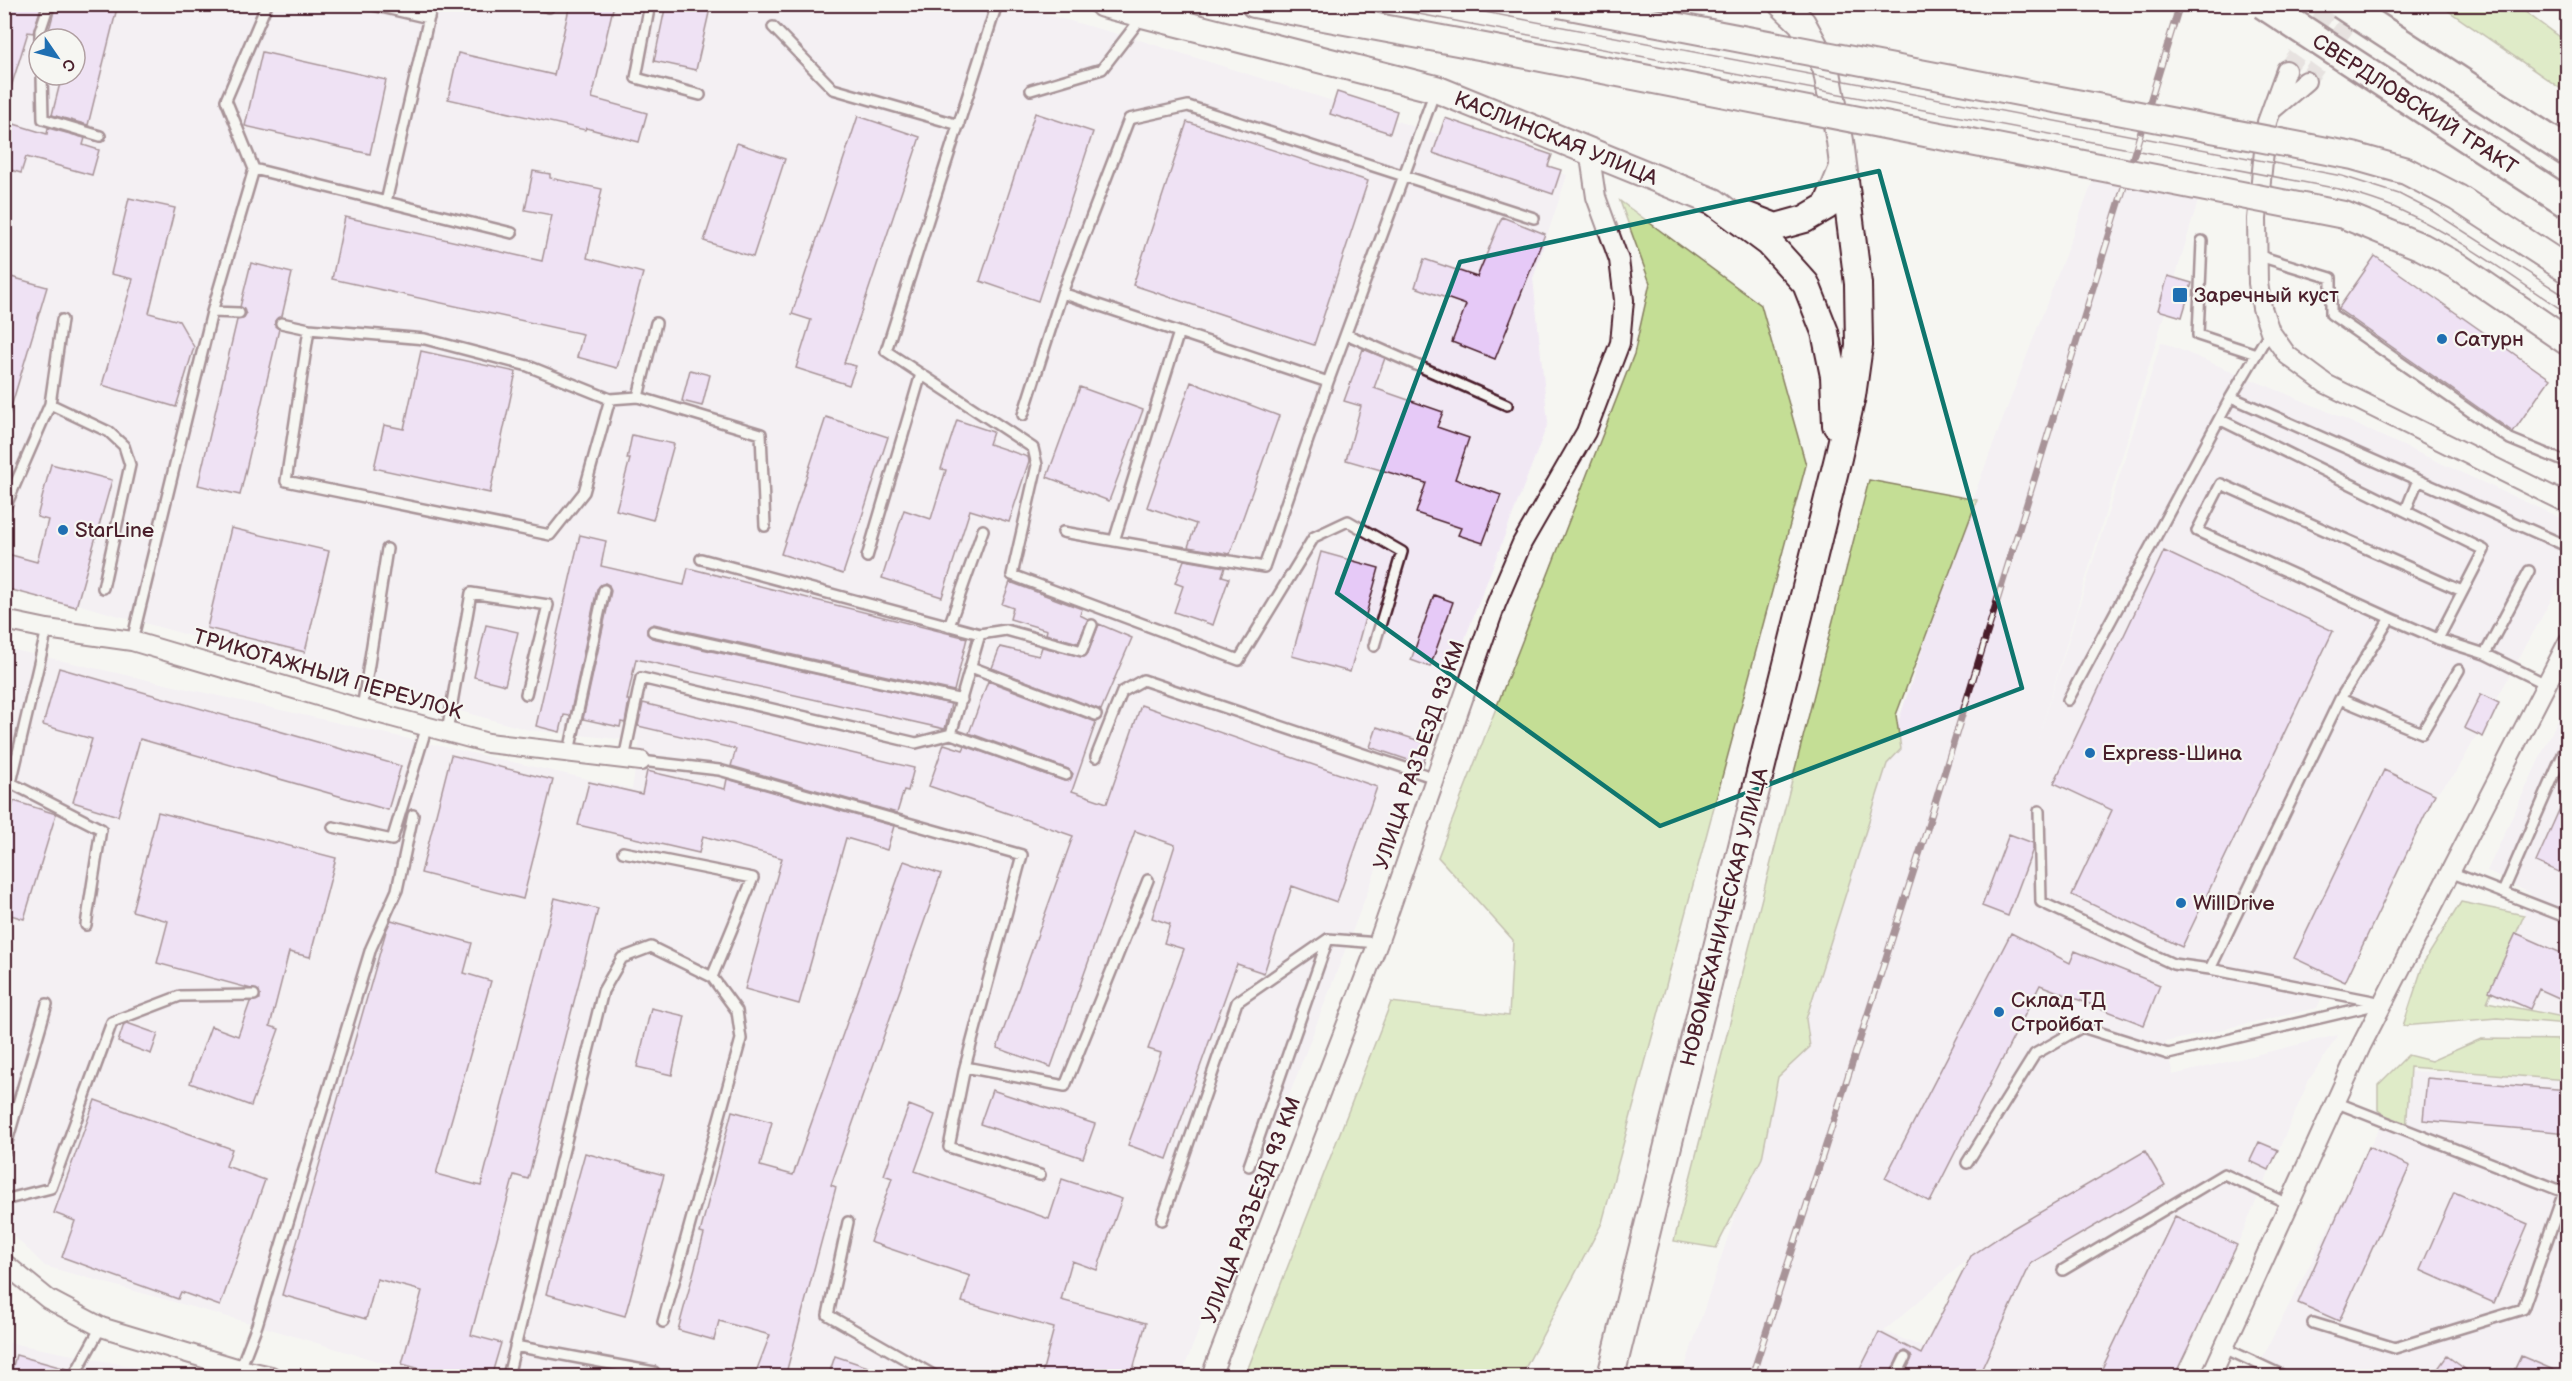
<svg xmlns="http://www.w3.org/2000/svg" width="2572" height="1381" viewBox="0 0 2572 1381" font-family="'Balsamiq Sans',sans-serif">
	<style>
		.built { fill: #f1e8f4; fill-rule: evenodd }
		.green { fill: #c4de95; stroke: #877e60; stroke-width: 1.5 }
		.building { fill: #e6c9f7; stroke: #4a1f2b; stroke-width: 1.5 }
		.lines { fill: none; stroke-linecap: round; stroke-linejoin: round }
		.street-tunnel { stroke: #d4cbca; stroke-width: 18; stroke-dasharray: 18 9; stroke-linecap: butt }
		.lane-casing { stroke: #4a1f2b; stroke-width: 14 }
		.street-casing { stroke: #4a1f2b; stroke-width: 22 }
		.secondary-casing { stroke: #4a1f2b; stroke-width: 30 }
		.lane { stroke: #f6f6f2; stroke-width: 9 }
		.street { stroke: #f6f6f2; stroke-width: 18 }
		.secondary { stroke: #f6f6f2; stroke-width: 26 }
		.tram { stroke: #4a1f2b; stroke-width: 1.5 }
		.rail-casing { stroke: #4a1f2b; stroke-width: 7 }
		.rail { stroke: #f6f6f2; stroke-width: 4.5; stroke-dasharray: 14; stroke-linecap: butt }
		.secondary-bridge-casing { stroke: #4a1f2b; stroke-width: 30; stroke-linecap: butt }
		.primary-bridge-casing { stroke: #4a1f2b; stroke-width: 33; stroke-linecap: butt }
		.secondary-bridge { stroke: #f6f6f2; stroke-width: 26 }
		.primary-bridge { stroke: #f6f6f2; stroke-width: 28 }
		.marked { fill: none; stroke: #0f766e; stroke-width: 4.5; stroke-linejoin: round }
		.poi-dot { fill: #1f6fb2; stroke: #f6f6f2; stroke-width: 2 }
		.labels { text-anchor: middle; stroke-width: 4.5; stroke-linejoin: round; paint-order: stroke }
		.street-label { font-size: 21px; fill: #4a1f2b; stroke: #f6f6f2 }
		.poi-label { font-size: 21px; fill: #4a1f2b; stroke: #f6f6f2; text-anchor: start }
	</style>
	<rect width="100%" height="100%" fill="#f6f6f2"/>
	<filter id="ink" filterUnits="userSpaceOnUse"><feTurbulence type="fractalNoise" baseFrequency=".0167" numOctaves="2"/><feDisplacementMap in="SourceGraphic" scale="12" xChannelSelector="R" yChannelSelector="G"/><feConvolveMatrix kernelMatrix="1 2 1 2 8 2 1 2 1" color-interpolation-filters="sRGB"/></filter>
	<g filter="url(#ink)">
		<path class="built" d="M4 5H1031L1037 12 1136 39 1567 175 1533 278 1548 423 1181 1376H427L257 1325 45 1266 5 1227V648L632 789 640 741 529 730 5 584ZM39 39H75V75H39Z
			M2093 181 2200 194 2035 749 2161 342 2320 408 2567 521V571L2456 773 2435 794 2345 982 2332 976 2317 1008 2165 1042 2173 1075 2338 1035 2309 1080 2237 1245 2174 1376H1682L1967 514ZM1970 1257 1925 1348 1884 1331Z
			M2567 700V1018L2492 998 2531 894 2487 871Z
			M2408 1072H2567V1376H2253Z
			M5 1342 182 1376H5Z"/>
		<path class="green" d="M2440 5H2516L2567 43V93Z
			M1620 201 1761 305 1806 465 1602 1223 1521 1376H1245L1391 1002 1509 1016 1513 940 1438 857 1634 354 1650 283Z
			M1869 480 1977 500 1896 715 1901 749 1887 764 1806 1019 1810 1047 1778 1077 1762 1158 1716 1248 1674 1241Z
			M2461 902 2524 915 2487 1002 2568 1018 2567 1024 2497 1018 2403 1026 2424 962Z
			M2481 1039 2567 1040V1080L2410 1067 2406 1133 2378 1110V1085L2408 1055 2431 1061Z"/>
		<path class="building" d="M14 4H42L33 33 28 32 9 94 4 93V33Z
			M56 4H118L88 125 52 115 62 75H75V39L47 37Z
			M570 4H614L592 98 647 113 639 142 586 128 585 130 448 99 458 53 554 75Z
			M666 4H711L696 70 654 61Z
			M262 52 386 80 370 154 245 126Z
			M1337 92 1397 111 1390 133 1330 114Z
			M1035 113 1093 132 1038 301 980 281Z
			M858 116 920 137 844 363 856 366 849 385 796 368 811 320 792 314Z
			M1445 118 1552 155 1548 166 1561 170 1553 194 1433 153Z
			M4 121 47 134 48 128 85 138 83 145 99 150 92 175 26 157 21 173 4 168Z
			M1187 122 1368 181 1314 345 1133 285Z
			M737 143 785 159 753 257 704 241Z
			M533 171 550 174V178L602 189 587 258 643 273 617 368 577 357 583 334 332 279 345 217 542 261 552 215 525 210Z
			M129 198 175 208 149 313 179 321 194 347 176 407 102 385 133 279 111 274Z
			M1502 217 1545 234 1495 359 1452 342 1466 305 1415 287 1424 259 1477 277Z
			M2375 256 2550 379 2513 432 2338 309Z
			M251 263 292 273 282 316 275 321V326L279 329 240 495 198 485 237 320 243 319 246 314 240 307Z
			M4 275 47 287 9 414H4Z
			M2168 276 2192 283 2182 317 2158 310Z
			M1363 349 1385 358 1374 388 1443 412 1437 427 1469 438 1455 479 1501 495 1483 543 1458 535 1461 528 1416 513 1426 483 1346 460 1361 406 1344 401Z
			M421 351 516 372 490 493 374 468 384 425 404 429Z
			M690 370 710 375 702 406 682 401Z
			M1191 382 1279 416 1230 554 1188 547 1196 524 1147 507Z
			M1080 387 1143 410 1109 501 1047 477Z
			M826 417 888 437 843 574 781 554Z
			M957 420 993 432 989 444 1028 457 1029 461 1009 522 970 510 942 597 882 578 904 510 931 519 946 470 941 469Z
			M632 435 674 444 653 520 616 510 630 459H627Z
			M51 464 112 480 76 607 4 588V553L37 562 48 520 37 517Z
			M231 528 329 551 305 652 207 628Z
			M580 535 606 541 601 566 684 585 688 568 967 638 954 691 654 624 647 629V634L652 638 951 704 945 729 636 659 627 700H629L625 723 621 722 620 727 583 719 611 591 609 585 605 583 597 589 570 716 564 715 560 732 536 726Z
			M2164 551 2333 631 2182 947 2072 895 2112 810 2054 783Z
			M1321 552 1379 568 1350 672 1292 656Z
			M1184 560 1225 567 1222 576 1229 578 1213 625 1174 612 1183 586 1175 583Z
			M1010 582 1082 609 1080 615 1088 619 1078 643 1046 634 1047 630 1010 619 1013 608 1002 604Z
			M1434 595 1453 602 1430 667 1411 660Z
			M1099 624 1132 638 1101 710 992 668 1000 647 1039 656 1042 647 1084 657 1088 653Z
			M486 625 518 632 505 685 474 677Z
			M59 668 401 766 388 810 140 739 118 816 73 802 92 739 43 725Z
			M988 681 1096 722 1072 791 1107 803 1141 705 1377 787 1337 902 1292 886 1264 973 1237 964 1167 1159 1128 1145 1161 1053 1148 1049 1184 949 1164 943 1170 924 1152 918 1175 845 1135 831 1051 1067 997 1048 1073 836 929 786 944 744 963 750 965 746 1064 781 1070 780 1073 774 1068 769 969 733Z
			M2481 694 2499 703 2483 737 2464 728Z
			M643 703 914 768 908 791 904 790 897 813 731 766 736 749 638 726Z
			M1377 727 1429 744 1423 765 1370 747Z
			M451 755 553 780 523 899 421 873Z
			M2384 770 2435 794 2345 982 2294 958Z
			M647 771 725 789 727 779 894 826 887 850 846 838 799 1004 745 989 782 858 703 836 699 853 578 825 589 782 642 794Z
			M2568 790V876L2536 862Z
			M14 801 56 814 24 919 4 913V830Z
			M158 812 336 858 310 957 289 952 270 1026 279 1029 251 1106 190 1083 211 1026 238 1036 250 1002 260 999 259 991 157 963 168 921 132 911Z
			M2009 834 2033 843V849L2008 916 1982 906Z
			M904 861 941 874 831 1185 836 1187 785 1377H754L770 1335 719 1321 714 1340 678 1330 704 1234 700 1233 732 1111 772 1122 760 1166 793 1175Z
			M555 898 598 909 528 1179 514 1175 471 1335 501 1343 491 1377H450L402 1364 422 1291 377 1279 366 1319 282 1295 386 931 391 920 472 943 464 973 491 981 436 1174 481 1186Z
			M2011 933 2070 963 2075 951 2160 985 2144 1025 2040 985 1930 1202 1885 1178Z
			M2516 933 2568 956V1002L2539 989 2530 1009 2489 991Z
			M651 1008 685 1016 672 1075 637 1067Z
			M127 1023 158 1034 151 1054 118 1042 124 1024Z
			M2427 1078 2568 1090V1133L2423 1120Z
			M992 1090 1095 1124 1083 1158 980 1124Z
			M95 1100 232 1149 226 1166 265 1180 220 1306 181 1292 178 1299 62 1257 75 1221 54 1213Z
			M909 1105 935 1115 915 1171 1049 1219 1062 1179 1122 1199 1097 1270 1072 1261 1061 1300 1146 1323 1131 1377H1041L1054 1328 962 1302 970 1276 870 1242 892 1178 884 1175Z
			M2259 1142 2278 1150 2269 1170 2250 1161Z
			M2368 1147 2410 1166 2339 1321 2298 1303Z
			M2145 1151 2165 1185 2031 1263 1978 1377H1903L1912 1358 1910 1354 1905 1351 1899 1355 1889 1377H1856L1879 1332 1921 1354 1971 1256 2010 1230Z
			M585 1153 664 1175 625 1316 546 1294Z
			M2454 1192 2528 1224 2494 1303 2420 1270Z
			M2175 1216 2237 1245 2174 1377H2098Z
			M16 1355 70 1370 67 1377H10Z
			M835 1356 886 1373 885 1377H828Z
			M2447 1356 2476 1377H2432Z
			M2521 1356 2568 1376V1377H2511Z"/>
		<g class="lines">
			<path class="street-tunnel" d="M2286 70 2332 4
				M2306 81 2361 5"/>
			<defs>
				<path id="lane" d="M267 4 226 100 254 169 512 233
					M368 4 429 18
					M538 4 549 7
					M650 4 636 78 700 95
					M997 4 886 351 1033 448 1037 465 1012 575 1239 660 1314 537 1348 521 1402 552 1374 646
					M773 27 833 89 959 125
					M40 39V31L49 4
					M42 75 43 119 100 136
					M1031 90 1102 69 1142 17
					M386 202 432 4
					M2202 241 2198 335 2256 354
					M2256 255 2331 278V314L2510 439 2568 463
					M212 312 239 313
					M281 323 309 329 425 339 528 366 610 399 638 397 761 434 765 526
					M309 329 286 481 550 535 584 492 610 399
					M1346 334 1507 405
					M1328 382 1062 293 1129 119 1188 106 1534 218
					M638 397 656 323
					M2231 397 2562 544
					M50 404 109 432 124 446 130 465 103 588
					M1023 415 1062 293
					M2221 420 2484 550 2438 639
					M4 510 50 404 62 320
					M2406 510 2418 480
					M1063 532 1264 567 1328 382 1435 91
					M1114 541 1179 332
					M867 557 921 374
					M701 559 980 634 1006 630 1082 651 1092 625
					M2462 591 2221 484 2197 531 2390 618 2438 639 2485 654 2546 684
					M949 626 983 530
					M47 629 11 783 101 829 86 925
					M653 631 962 700
					M980 634 951 734 1066 775
					M132 641 212 312 254 169
					M2485 654 2529 571
					M971 667 1096 715
					M2340 699 2422 733 2459 670
					M2068 700 2231 397 2270 331
					M362 709 387 549
					M447 732 471 593 548 605 526 694
					M569 752 604 590
					M1096 757 1122 692 1143 680 1435 778
					M624 759 641 678 916 743 951 734
					M641 761 719 770 1022 855 965 1067 1065 1086 1148 880
					M2039 811 2041 902 2173 964 2210 969
					M333 827 392 840 427 726
					M623 852 753 878 712 977
					M2450 872 2568 918
					M2503 892 2568 743
					M965 1067 949 1147 1040 1175
					M4 1152 47 1004
					M1967 1163 2035 1054 2082 1027 2168 1054 2383 1003 2210 969 2340 699 2390 618
					M1249 1166 1328 939 1378 943
					M4 1200 51 1188 112 1022 180 996 254 995
					M1162 1220 1237 1002 1328 939
					M848 1222 828 1315 935 1376
					M2063 1270 2224 1174 2289 1204
					M2313 1323 2395 1348 2523 1309 2564 1192 2335 1102
					M515 1346 654 1372
					M2224 1348 2284 1376
					M240 1369 257 1325 371 948 397 890 413 815
					M74 1376 101 1327
					M508 1376 603 991 622 958 651 947 712 977 737 1011 741 1039 663 1322
					M1896 1376 1905 1358"/>
				<path id="street" d="M2286 70 2267 122 2257 219 2258 283 2262 308 2270 331 2287 355 2326 384 2568 504
					M2273 109 2306 81
					M4 620 47 629 132 641 362 709 488 743 641 761
					M4 1263 48 1299 101 1327 240 1369 271 1376
					M1211 1376 1378 943 1496 604 1522 543 1586 432 1620 343 1624 300 1619 260 1596 197 1589 150
					M2211 1376 2361 1046 2568 642"/>
				<path id="secondary" d="M1103 4 1436 89 1714 202 1769 243 1806 284 1825 332 1834 376 1836 425
					M1254 4 1506 51
					M1745 215 1776 227 1805 219 1827 206 1842 170
					M1611 1376 1838 458 1852 396 1859 346 1858 284 1840 141 1826 67 1802 23 1782 4"/>
			</defs>
			<use href="#lane" class="lane-casing"/>
			<use href="#street" class="street-casing"/>
			<use href="#secondary" class="secondary-casing"/>
			<use href="#lane" class="lane"/>
			<use href="#street" class="street"/>
			<use href="#secondary" class="secondary"/>
			<path class="tram" d="M1366 4 2339 189C2359 196 2381 201 2400 210 2460 237 2513 278 2568 314
				M1443 4 2342 176 2399 194 2432 211 2568 298"/>
			<defs>
				<path id="rail" d="M1752 1376 1924 839 2180 4"/>
			</defs>
			<use href="#rail" class="rail-casing"/>
			<use href="#rail" class="rail"/>
			<defs>
				<path id="secondary-bridge" d="M1559 4 2353 156 2406 171 2458 198 2568 270
					M1506 51 2344 215 2422 247 2457 266 2568 342"/>
				<path id="primary-bridge" d="M2263 4 2567 203
					M2341 4 2568 152"/>
			</defs>
			<use href="#secondary-bridge" class="secondary-bridge-casing"/>
			<use href="#primary-bridge" class="primary-bridge-casing"/>
			<use href="#secondary-bridge" class="secondary-bridge"/>
			<use href="#primary-bridge" class="primary-bridge"/>
		</g>
	</g>
	<path d="M0 0H2572V1381H0ZM1879 171 2022 688 1660 826 1337 593 1460 262Z" fill="#f6f6f2" fill-opacity=".55" fill-rule="evenodd"/>
	<path class="marked" d="M1879 171 2022 688 1660 826 1337 593 1460 262Z"/>
	<g class="poi-dot">
		<rect x="2172" y="287" width="16" height="16" rx="3"/>
		<circle cx="2442" cy="339" r="6"/>
		<circle cx="63" cy="530" r="6"/>
		<circle cx="2090" cy="753" r="6"/>
		<circle cx="2181" cy="903" r="6"/>
		<circle cx="1999" cy="1012" r="6"/>
	</g>
	<g class="labels">
		<g class="street-label">
			<text transform="translate(2415 104) rotate(33)" y="7">СВЕРДЛОВСКИЙ ТРАКТ</text>
			<text transform="translate(1556 138) rotate(22)" y="7">КАСЛИНСКАЯ УЛИЦА</text>
			<text transform="translate(328 674) rotate(16)" y="7">ТРИКОТАЖНЫЙ ПЕРЕУЛОК</text>
			<text transform="translate(1419 755) rotate(-71)" y="7">УЛИЦА РАЗЪЕЗД 93 КМ</text>
			<text transform="translate(1724 917) rotate(-76)" y="7">НОВОМЕХАНИЧЕСКАЯ УЛИЦА</text>
			<text transform="translate(1251 1210) rotate(-69)" y="7">УЛИЦА РАЗЪЕЗД 93 КМ</text>
		</g>
		<g class="poi-label">
			<text x="2194" y="302">Заречный куст</text>
			<text x="2454" y="346">Сатурн</text>
			<text x="75" y="537">StarLine</text>
			<text x="2102" y="760">Express-Шина</text>
			<text x="2193" y="910">WillDrive</text>
			<text x="2011" y="1007">Склад ТД<tspan x="2011" dy="24">Стройбат</tspan></text>
		</g>
	</g>
	<rect width="2572" height="1381" fill="none" stroke="#f6f6f2" stroke-width="24"/>
	<rect x="12" y="12" width="2548" height="1357" fill="none" stroke="#4a1f2b" stroke-width="2" filter="url(#ink)"/>
	<g transform="translate(57 57) rotate(125)"><circle r="28" fill="#f6f6f2" stroke="#b1a0a2" stroke-width="1.5"/>
	<path d="M0-4.5L10 22L0 15L-10 22Z" fill="#1f6fb2"/>
	<text y="-9" font-size="16" font-weight="bold" text-anchor="middle" fill="#4a1f2b">С</text>
	</g>
</svg>
